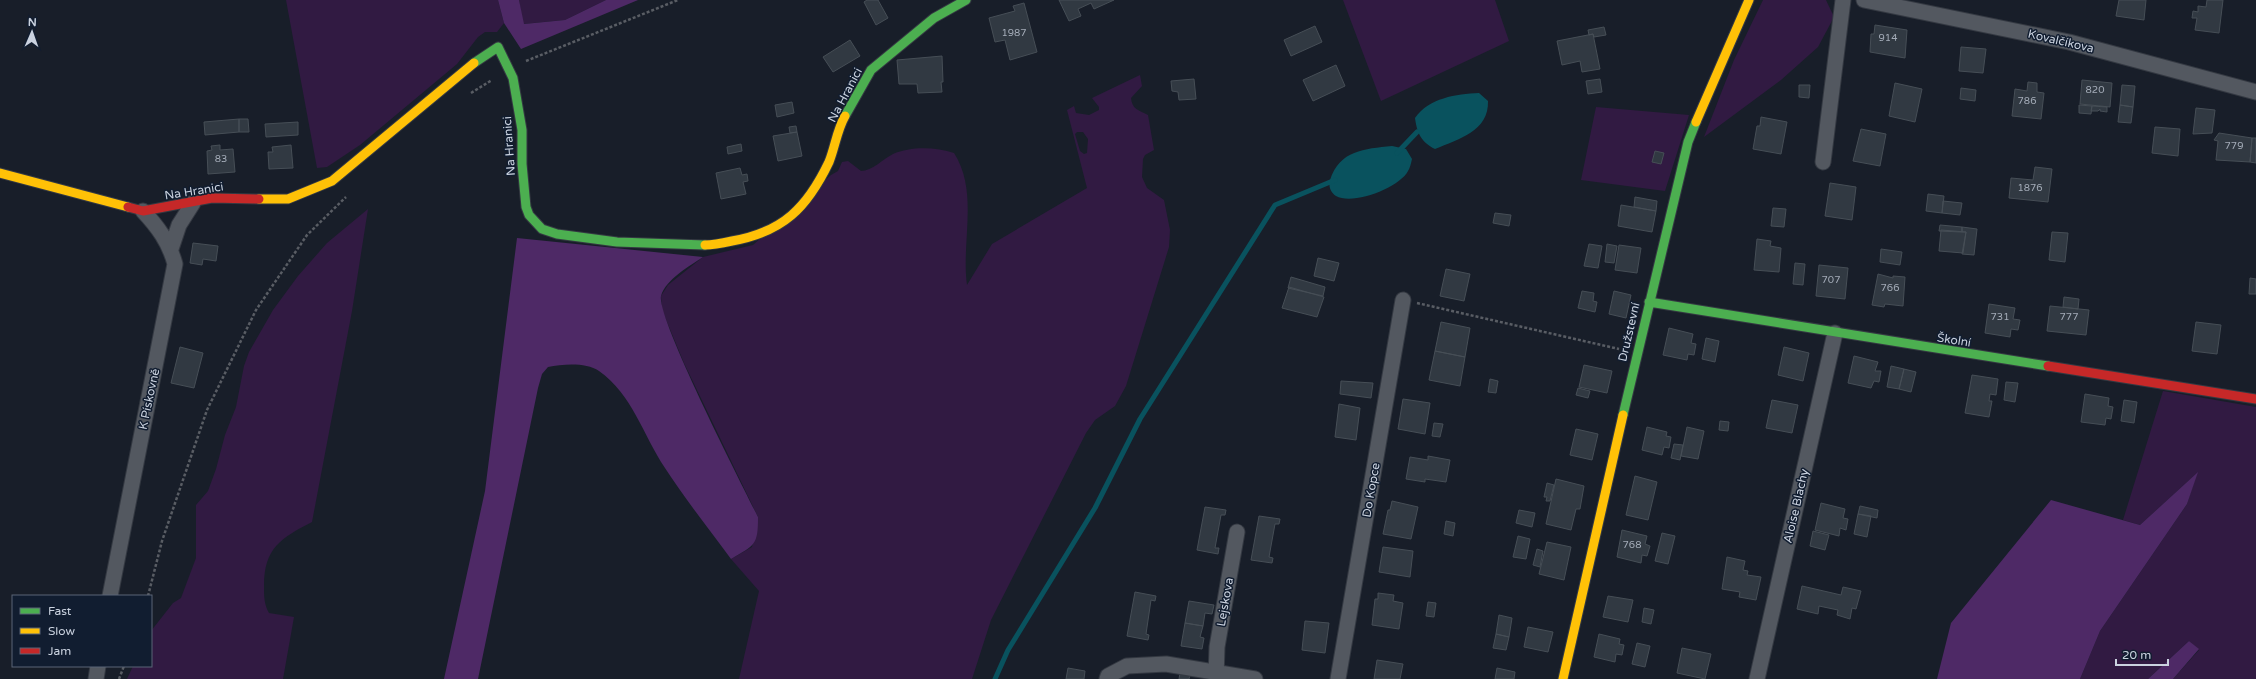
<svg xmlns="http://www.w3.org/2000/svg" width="2256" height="679" viewBox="0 0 2256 679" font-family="'Varela Round',sans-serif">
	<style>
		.green { fill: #311a42; fill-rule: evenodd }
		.forest { fill: #4e2966 }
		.water { fill: #09525e }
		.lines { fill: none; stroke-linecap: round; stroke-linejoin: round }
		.stream { stroke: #09525e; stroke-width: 5 }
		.building { fill: #313942; stroke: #464e56 }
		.street-casing { stroke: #343942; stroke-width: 17 }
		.fast-casing { stroke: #343942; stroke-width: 11 }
		.slow-casing { stroke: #343942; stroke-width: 11 }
		.jam-casing { stroke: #343942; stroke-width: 11 }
		.path { stroke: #595d64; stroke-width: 2.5; stroke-dasharray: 3 2; stroke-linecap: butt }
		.street { stroke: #535860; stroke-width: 15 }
		.fast { stroke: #4caf50; stroke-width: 9 }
		.slow { stroke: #ffc107; stroke-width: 9 }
		.jam { stroke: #c62828; stroke-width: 9 }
		.labels { text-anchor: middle; stroke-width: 3; stroke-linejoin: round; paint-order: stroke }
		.number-label { font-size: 10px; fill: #a4acb8 }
		.street-label { font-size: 12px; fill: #cad2df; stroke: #111d30 }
	</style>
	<rect width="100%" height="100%" fill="#181e29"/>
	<path class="green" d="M286 0H498L504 23 497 32H485L478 37 457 64 360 145 327 167 317 168Z
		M519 0H606L565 20 523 24Z
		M1343 0H1495L1509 41 1381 101Z
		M1763 0H1826L1834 17 1818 47 1781 80 1704 137 1734 60Z
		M1140 75 1142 86 1131 98C1132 109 1138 110 1148 115L1154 150 1145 155 1143 159 1142 177 1147 188 1164 200 1170 230 1169 247 1126 386 1115 406 1095 420 1086 433 991 620 972 679H739L759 591 731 559 752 547 758 517 684 363 662 310 661 296 668 285 703 257 753 245 831 175 838 171 842 162 848 161 861 171C872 171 883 159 893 154 911 146 936 147 954 153 979 192 961 242 967 285L992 244 1087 188 1067 110 1074 106 1076 113 1089 115 1099 110V107L1092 98ZM1077 132H1083L1088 139 1087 153 1084 154 1080 151 1075 134Z
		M1596 107 1689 115 1665 191 1581 180Z
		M368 209 352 311 312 522C281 538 264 548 264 586 264 596 264 604 269 613L294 617 283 679H127L133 666H151V631L173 603 181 598 196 558V505L208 491 216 469 225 435 236 407 244 366 249 352 273 310 298 276 327 243Z
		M2163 391 2256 407V679H2173L2199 650 2189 641 2148 679H2080L2100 631 2187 504 2197 473 2140 525 2123 520Z"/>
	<path class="forest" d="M498 0H519L524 24 565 20 606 0H638L521 49 504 23Z
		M517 238 703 257C690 266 666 279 661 296 656 317 743 487 758 517 758 545 755 545 731 559 709 529 685 499 665 468 643 435 632 394 599 371 586 362 563 364 548 367L542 374 538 388 478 679H444L485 491Z
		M2198 472 2187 504 2100 631 2080 679H1937L1951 623 2051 500 2140 525Z
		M2189 641 2199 649 2173 679H2148Z"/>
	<path class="water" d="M1479 93 1488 101C1489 131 1459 139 1435 149 1421 142 1417 133 1415 118 1429 98 1456 94 1479 93Z
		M1392 146 1406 149 1412 159C1411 163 1410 168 1408 171 1400 187 1353 206 1336 196 1331 193 1328 186 1330 180 1340 150 1364 149 1392 146Z"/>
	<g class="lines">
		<path class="stream" d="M1397 153 1417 132
			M995 679 1008 650 1095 508 1140 419 1275 205 1335 180"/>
	</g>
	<path class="building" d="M867 0H878L888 18 876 25 864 2Z
		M1059 0H1114L1094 9 1091 3 1078 9 1081 16 1069 21Z
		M2119 0H2146L2144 20 2116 16Z
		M2207 0H2223L2219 33 2195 30 2197 18H2192L2193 11 2198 12V6L2206 7Z
		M1024 3 1037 52 1010 60 1005 40 995 42 989 18 1015 11 1013 6Z
		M1875 25 1907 30 1905 58 1870 52 1871 34H1874Z
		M1315 26 1322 42 1291 56 1284 40Z
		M1604 27 1606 35 1594 37 1593 34 1589 35 1588 30Z
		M1593 34 1600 69 1582 72 1580 61 1562 65 1557 41Z
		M850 40 860 56 833 72 823 57Z
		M1961 47 1986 49 1983 73 1959 71Z
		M942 56 943 82H941L942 92 918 93 917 84H899L897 60Z
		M1336 65 1345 86 1313 101 1303 80Z
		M1194 79 1196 99 1179 100 1178 92 1172 91 1171 81Z
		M1600 79 1602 92 1588 94 1586 81Z
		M2082 80 2112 83 2110 107 2080 104Z
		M2028 82 2037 83V92L2044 93 2041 119 2012 116 2015 89 2027 91Z
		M1895 83 1922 89 1915 122 1889 116Z
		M1799 85H1810L1809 98 1799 97Z
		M2122 85 2135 86 2133 107 2120 105Z
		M1961 88 1976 90 1975 101 1960 99Z
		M792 102 794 113 777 117 775 105Z
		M2079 105 2092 106 2091 114 2079 113Z
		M2120 105 2133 107 2131 123 2118 122Z
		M2092 106 2107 107V112L2100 111V109L2098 111H2091Z
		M2196 108 2215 110 2212 133 2193 134Z
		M1761 117 1787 122 1781 154 1753 149 1757 126H1760Z
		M239 119H248L249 132H239Z
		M239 119V132L205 135 204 122Z
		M298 122V135L266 137 265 124Z
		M796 126 797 132 790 133 789 127Z
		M2155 127 2180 129 2178 156 2152 153Z
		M1861 129 1886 134 1880 166 1853 161Z
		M797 132 802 156 778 161 773 136Z
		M2219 133 2252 138 2250 162 2216 160 2218 141 2214 140Z
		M2252 138H2256V163L2250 162Z
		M741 144 742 151 728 154 727 147Z
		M220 145V150L233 149 235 172 208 174 207 151 212 150 211 146Z
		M291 145 293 168 269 169 268 152H273L272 147Z
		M1655 151 1664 153 1661 164 1652 162Z
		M2035 167 2052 169 2048 202 2009 198 2011 178 2033 180Z
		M740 168 742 175 747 174 748 181 743 182 746 194 721 199 716 173Z
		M1830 183 1856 187 1852 220 1825 216Z
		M1928 194 1944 196 1942 213 1926 211Z
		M1635 197 1657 201 1656 211 1634 207Z
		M1943 201 1962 203 1960 215 1942 213Z
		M1621 205 1656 211 1652 232 1618 226Z
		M1773 208 1786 209 1784 227 1771 226Z
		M1495 213 1511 215 1509 226 1493 223Z
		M1940 225 1962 227V232L1939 231Z
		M1962 227 1977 229 1974 255 1962 254 1966 232H1962Z
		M1941 230 1966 232 1963 253 1939 251Z
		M2052 232 2068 233 2065 262 2049 260Z
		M1757 239 1771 241 1770 246 1781 248 1779 272 1754 270Z
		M193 243 218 246 216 261 203 259 202 265 190 263Z
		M1589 244 1602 246 1598 268 1584 266Z
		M1607 244 1617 246 1614 263 1605 262Z
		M1619 245 1641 248 1637 273 1615 270Z
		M1881 249 1902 252 1900 265 1880 262Z
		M1318 258 1339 263 1334 281 1314 276Z
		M1795 263 1805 264 1803 285 1793 284Z
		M1819 265 1848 268 1845 299 1816 296Z
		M1446 269 1470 274 1464 301 1440 296Z
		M1878 274 1893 278V276L1905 277 1903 306 1885 304 1884 307 1872 305Z
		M1291 277 1325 287 1323 296 1288 288Z
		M2250 278 2256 279V294H2249Z
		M1289 287 1324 297 1317 317 1282 308Z
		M1582 291 1594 293 1593 301 1597 302 1595 312 1578 308Z
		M1614 291 1631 295 1626 318 1609 314Z
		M2064 297 2079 299 2078 309 2063 307Z
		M1989 304 2015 308 2013 319 2020 320 2018 330 2011 329 2010 337 1985 333Z
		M2050 306 2089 310 2086 335 2047 331Z
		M1441 322 1470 328 1465 357 1435 351Z
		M2196 322 2221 325 2217 354 2192 351Z
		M1669 328 1693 334 1691 343 1696 344 1694 355 1688 354 1687 360 1663 355Z
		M1706 338 1719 341 1715 362 1702 359Z
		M180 347 203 353 194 388 171 383Z
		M1784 347 1809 353 1803 381 1778 375Z
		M1435 351 1465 357 1460 386 1429 380Z
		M1854 356 1878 362 1875 371H1881L1879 382 1874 381 1871 388 1848 383Z
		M1584 365 1612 371 1607 393 1579 387Z
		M1891 366 1904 369 1899 389 1887 387Z
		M1904 369 1916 372 1911 392 1899 389Z
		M1972 375 1998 379 1996 395 1990 394 1989 401H1992L1989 417 1965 413Z
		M1490 379 1498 381 1496 393 1488 392Z
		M1341 381 1373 383 1371 398 1340 394Z
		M2006 382 2018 383 2015 402 2004 400Z
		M1578 388 1590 391 1588 398 1576 395Z
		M2085 394 2109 398 2108 406 2113 407 2111 419 2106 418 2105 425 2081 422Z
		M1403 399 1430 403 1425 434 1398 429Z
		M1772 400 1798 405 1792 433 1766 428Z
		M2124 400 2137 402 2134 423 2121 421Z
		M1339 404 1360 408 1356 440 1335 437Z
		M1720 421 1729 422 1728 431 1719 430Z
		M1434 423 1443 424 1440 437 1432 436Z
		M1647 427 1667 432 1666 436 1671 437 1669 448 1664 447 1662 455 1642 450Z
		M1687 427 1704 431 1698 459 1681 456Z
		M1576 429 1598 434 1592 460 1570 455Z
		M1674 444 1683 445 1680 460 1671 458Z
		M1428 456 1450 460 1446 482 1425 479V482L1406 479 1410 457 1428 460Z
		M1635 476 1657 482 1648 520 1626 515Z
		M1556 479 1584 486 1580 509H1576L1571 530 1546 524Z
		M1547 483 1554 485 1550 501H1546L1547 497H1544Z
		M1392 501 1418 507 1411 539 1383 534 1388 510H1390Z
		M1821 503 1845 509 1843 518 1848 519 1846 530 1840 528 1839 536 1815 530Z
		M1860 506 1878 510 1877 518 1858 514Z
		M1205 507 1226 510 1225 515H1221L1215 548H1219L1218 554 1197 550Z
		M1519 510 1535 513 1532 527 1516 523Z
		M1858 514 1871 516 1867 537 1854 534Z
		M1259 516 1280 519 1279 524H1275L1269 557 1273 558 1272 563 1251 560Z
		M1446 521 1455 523 1453 536 1444 534Z
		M1622 530 1647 536 1645 544 1650 546 1647 556 1642 555 1641 563 1617 557Z
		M1813 531 1829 535 1825 550 1810 546Z
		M1662 533 1675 536 1668 564 1655 561Z
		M1518 536 1530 539 1526 559 1513 557Z
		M1547 542 1571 547 1564 580 1539 574Z
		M1383 547 1413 551 1410 577 1379 572Z
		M1537 549 1543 551 1540 567 1533 565Z
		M1727 557 1745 561 1743 570 1748 571 1747 575 1761 577 1756 600 1739 597 1740 592 1722 589Z
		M1802 586 1841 595 1843 587 1861 591 1856 609 1852 608 1850 619 1837 615 1838 610 1819 606 1818 614 1797 609Z
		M1135 592 1156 596 1155 601 1151 600 1146 634 1149 635 1148 640 1127 636Z
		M1378 593 1394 595 1393 601 1403 603 1399 629 1372 625 1375 599H1378Z
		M1608 596 1633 600 1628 622 1603 617Z
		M1189 601 1214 605 1212 614 1205 613 1203 626 1185 623Z
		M1428 602 1436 603 1434 617 1426 616Z
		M1644 608 1654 610 1651 624 1642 622Z
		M1499 615 1512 618 1509 637 1496 634Z
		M1305 621 1329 623 1325 653 1302 650Z
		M1185 623 1203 626 1200 637 1204 638 1202 649 1181 646Z
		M1528 627 1553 632 1548 652 1524 647Z
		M1496 634 1509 637 1506 650 1493 648Z
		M1599 634 1620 639 1619 644 1624 645 1622 655 1616 654 1615 662 1594 657Z
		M1637 643 1650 646 1645 667 1632 664Z
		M1682 648 1711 654 1705 679 1677 673Z
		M1377 660 1403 664 1400 679H1374Z
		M1068 668 1085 671 1084 679H1066Z
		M1497 668 1515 672 1514 679H1495Z
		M1180 673 1190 675 1189 679H1179Z"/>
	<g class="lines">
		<defs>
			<path id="street" d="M1864 0 2069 42 2256 92
				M1823 162 1843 0
				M171 249 179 225 193 203
				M110 596 175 264C169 242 158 227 143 211
				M96 679 98 666
				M1107 679 1108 676 1127 666 1166 664 1255 679
				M1216 679 1217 647 1237 532
				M1338 679 1403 300
				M1757 679 1835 333"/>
			<path id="fast" d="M474 63 498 47 513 78 522 130V164L526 207 529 215 542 229 557 234 617 242 705 245
				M845 116 871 70 934 18 966 0
				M1649 302 2048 366
				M1623 415 1688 142 1696 122"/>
			<path id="slow" d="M1696 122 1749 0
				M0 173 128 207
				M259 199H288L332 181 474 63
				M705 245C714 245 723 243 732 241 783 232 807 208 829 162 835 147 837 130 845 116
				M1563 679 1623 415"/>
			<path id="jam" d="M128 207 143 211 212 198 259 199
				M2048 366 2256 399"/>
		</defs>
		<use href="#street" class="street-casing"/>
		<use href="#fast" class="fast-casing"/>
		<use href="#slow" class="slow-casing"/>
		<use href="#jam" class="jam-casing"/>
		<path class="path" d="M526 61 678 0
			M471 93 492 80
			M1417 303 1619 349
			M148 596 162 541 207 410 256 310 307 235 346 197
			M119 679 124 666"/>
		<use href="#street" class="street"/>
		<use href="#fast" class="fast"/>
		<use href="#slow" class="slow"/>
		<use href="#jam" class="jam"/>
	</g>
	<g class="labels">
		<g class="number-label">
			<text x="1014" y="36">1987</text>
			<text x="1888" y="41">914</text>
			<text x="2095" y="93">820</text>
			<text x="2027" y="104">786</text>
			<text x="2234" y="149">779</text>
			<text x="221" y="162">83</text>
			<text x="2030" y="191">1876</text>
			<text x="1831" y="283">707</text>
			<text x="1890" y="291">766</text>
			<text x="2000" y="320">731</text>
			<text x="2069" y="320">777</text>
			<text x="1632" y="548">768</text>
		</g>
		<g class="street-label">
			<text transform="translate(2061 41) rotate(13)" y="4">Kovalčíkova</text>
			<text transform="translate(845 95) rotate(-62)" y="4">Na Hranici</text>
			<text transform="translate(509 146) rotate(-94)" y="4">Na Hranici</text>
			<text transform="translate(194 191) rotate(-9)" y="4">Na Hranici</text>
			<text transform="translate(1629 332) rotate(-77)" y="4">Družstevní</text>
			<text transform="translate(1954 340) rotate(9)" y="4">Školní</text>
			<text transform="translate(149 399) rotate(-78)" y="4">K Pískovně</text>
			<text transform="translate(1371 490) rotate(-80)" y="4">Do Kopce</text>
			<text transform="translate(1796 506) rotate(-77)" y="4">Aloise Blachy</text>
			<text transform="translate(1225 602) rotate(-80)" y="4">Lejskova</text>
		</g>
	</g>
	<rect x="12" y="595" width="140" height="72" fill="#111d30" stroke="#5b6576"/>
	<rect x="20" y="608" width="20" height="6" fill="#4caf50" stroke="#5b6576"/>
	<text x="48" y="615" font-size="12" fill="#cad2df">Fast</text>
	<rect x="20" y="628" width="20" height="6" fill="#ffc107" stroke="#5b6576"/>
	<text x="48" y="635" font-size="12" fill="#cad2df">Slow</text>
	<rect x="20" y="648" width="20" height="6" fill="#c62828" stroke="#5b6576"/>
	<text x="48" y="655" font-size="12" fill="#cad2df">Jam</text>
	<g transform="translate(32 32) rotate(2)" stroke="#111d30" stroke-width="3" paint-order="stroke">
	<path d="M0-3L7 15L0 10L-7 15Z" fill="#cad2df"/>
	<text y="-6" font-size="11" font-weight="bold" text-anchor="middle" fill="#cad2df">N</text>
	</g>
	<path d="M2116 659v6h52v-6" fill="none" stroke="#cad2df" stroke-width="2"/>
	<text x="2122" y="659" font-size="12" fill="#cad2df" stroke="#111d30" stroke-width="3" paint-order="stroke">20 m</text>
</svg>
